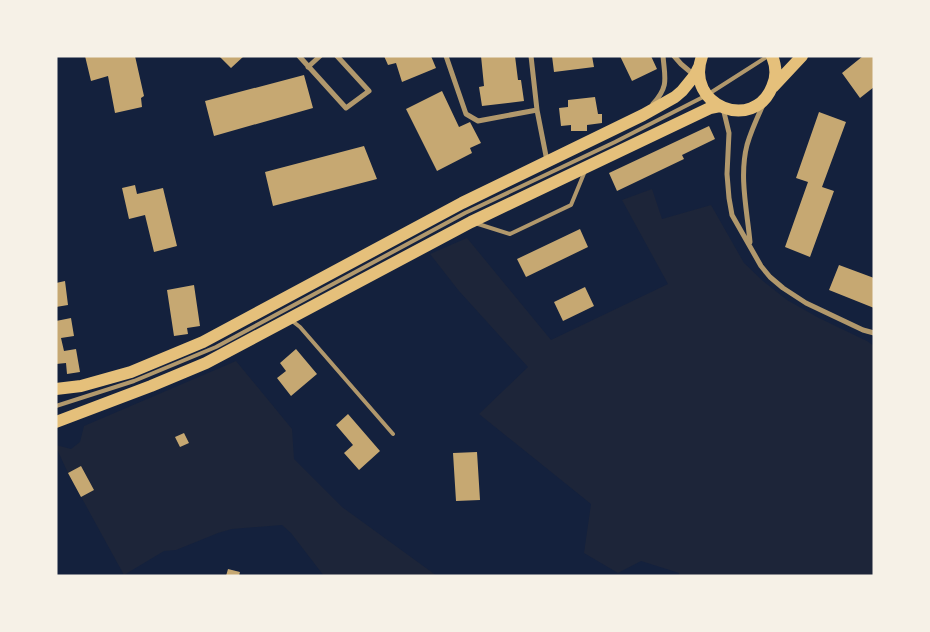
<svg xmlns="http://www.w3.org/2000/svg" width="930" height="632" viewBox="0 0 930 632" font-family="'Space Grotesk',sans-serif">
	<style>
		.green { fill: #1d2539 }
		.building { fill: #c6a872 }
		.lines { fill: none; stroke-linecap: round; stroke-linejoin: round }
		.service { stroke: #b1986c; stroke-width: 4 }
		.minor { stroke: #b1986c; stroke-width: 5 }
		.primary { stroke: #e5c07b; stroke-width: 12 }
	</style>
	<rect width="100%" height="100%" fill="#14213d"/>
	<path class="green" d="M652 189 662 219 711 205 744 263 763 281 787 300 819 318 867 341 874 346V576H679V573L641 561 618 573 584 553 591 504 479 414 528 367 459 291 430 254 467 238 551 340 668 284 622 200Z
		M236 361 292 429 294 459 342 507 437 576H324L291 533 282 525 232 529 218 533 176 550 164 551 124 575 68 473 56 447V445L71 449 80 442 84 426Z"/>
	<path class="building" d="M85 56H135L144 96 141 98 142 107 115 113 108 76 91 81Z
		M219 56H244L231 68Z
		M384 56H431L436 68 402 82 396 63 388 65Z
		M481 56H515L518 80H521L524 101 482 106 479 87 484 86Z
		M552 56H592L594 67 554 72Z
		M620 56H651L657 69 632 81Z
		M863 56H874V87L860 98 842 73Z
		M304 75 313 108 214 136 205 101Z
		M442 91 459 127 470 122 481 143 470 148 472 153 437 171 406 109Z
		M595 97 598 114H602V123L587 125V131H571V125L561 126 559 108 568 107V100Z
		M819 112 846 122 822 187 834 191 810 257 785 247 808 182 796 178Z
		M709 126 715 139 682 155 684 159 617 191 609 173Z
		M364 146 377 179 273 206 265 172Z
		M135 185 137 194 163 188 177 246 154 252 145 215 129 219 122 188Z
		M580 229 588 247 526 277 517 259Z
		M839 265 874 278V308L829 290Z
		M65 281 68 305 56 307V283Z
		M194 285 200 326 187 328 188 334 174 336 167 290Z
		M585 287 594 306 563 321 554 302Z
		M71 318 74 336 61 338 64 351 76 349 80 372 67 374 66 363 56 364V321Z
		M296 349 317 374 291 396 277 378 286 371 280 363Z
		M348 414 380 451 359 470 344 453 353 445 336 425Z
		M184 433 189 443 180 447 175 437Z
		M477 452 480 500 456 501 453 453Z
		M81 466 94 490 81 497 68 473Z
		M228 569 240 572 239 576H226Z"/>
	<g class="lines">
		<path class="service" d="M475 223 510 234 571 205 585 171
			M291 320 300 327 393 434
			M56 406 134 381 216 347 465 213 615 142 707 95 768 56"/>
		<path class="minor" d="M299 56 346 108 369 91 337 56
			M446 56 466 114 478 121 537 110
			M531 56 537 110 547 161
			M674 56 681 64 694 75
			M308 67 320 56
			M653 104C669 86 665 79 663 56
			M723 108 729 133 727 174 729 198 732 215 761 266 770 277 783 288 806 303 863 330 874 333
			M750 242C747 210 739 176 747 145 751 131 757 118 763 105"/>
		<path class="primary" d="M702 56C684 107 754 132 772 87 777 77 776 66 772 56
			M773 87 802 56
			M56 389 81 386 131 372 203 342 462 203 643 115 675 97 682 91 695 75 699 67
			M56 422 151 386 206 363 471 222 710 108 720 106"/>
	</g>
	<rect width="930" height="632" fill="none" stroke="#f6f1e7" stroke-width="115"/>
</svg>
